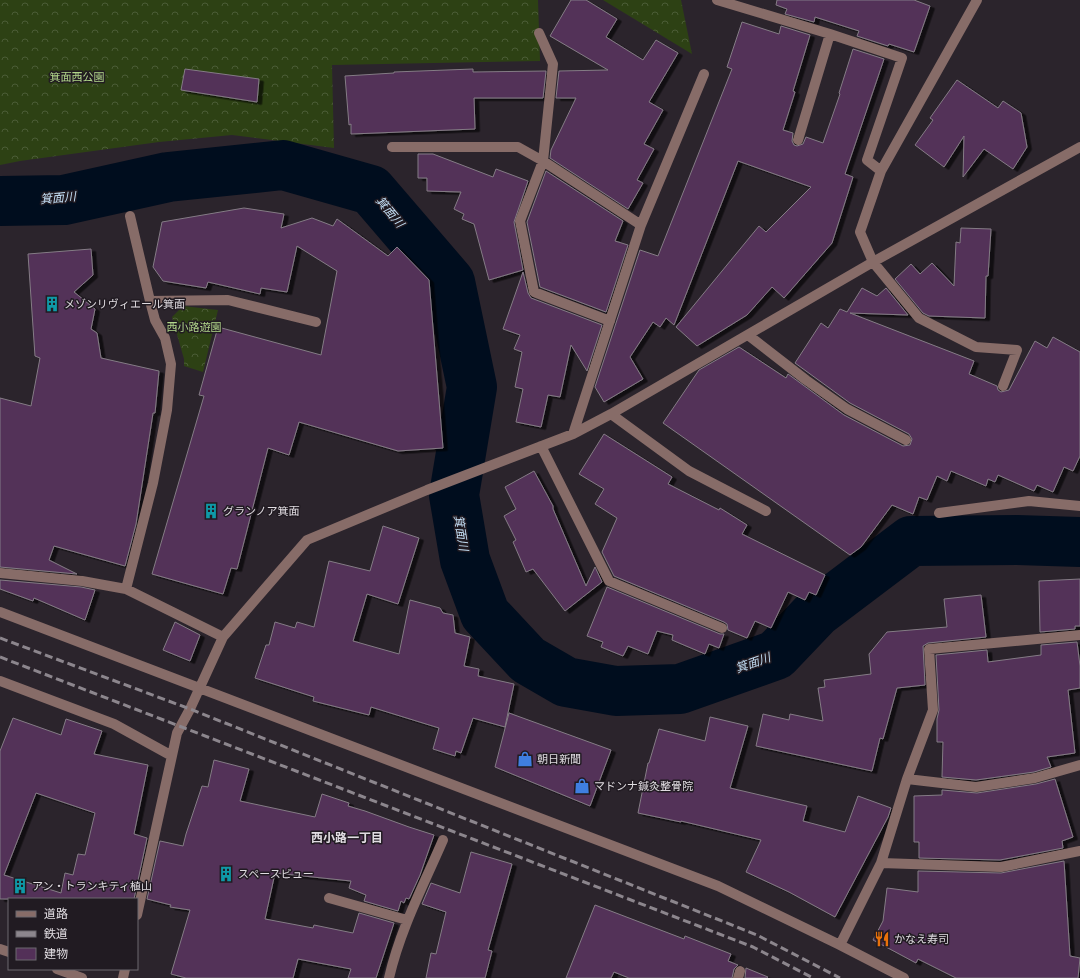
<svg xmlns="http://www.w3.org/2000/svg" width="1080" height="978" viewBox="0 0 1080 978" font-family="'Fira Sans Condensed','Noto Sans JP',sans-serif">
	<style>
		.forest { fill: url(#forest-crowns) }
		.lines { fill: none; stroke-linecap: round; stroke-linejoin: round }
		.river { stroke: #000d1e; stroke-width: 50 }
		.building { fill: #533058; stroke: #847c85; fill-rule: evenodd; filter: url(#shadow) }
		.minor { stroke: #876c68; stroke-width: 10 }
		.rail { stroke: #8c868d; stroke-width: 3; stroke-dasharray: 8 4; stroke-linecap: butt }
		.labels { text-anchor: middle; stroke-width: 3; stroke-linejoin: round; paint-order: stroke }
		.park-label { font-size: 11px; fill: #b1d68a; stroke: #211b22 }
		.poi-label { font-size: 11px; fill: #e0dce1; stroke: #211b22; text-anchor: start }
		.water-label { font-size: 12px; font-style: italic; fill: #c2ddf4; stroke: #211b22 }
		.neighbourhood-label { font-size: 12px; font-weight: bold; fill: #e0dce1; stroke: #211b22 }
	</style>
	<defs>
		<pattern id="forest-crowns" width="20" height="18" patternUnits="userSpaceOnUse"><rect width="20" height="18" fill="#2d4114"/><path d="M2 6a3 3 0 1 1 6 0M12 15a3 3 0 1 1 6 0" fill="none" stroke="#4b5c36"/></pattern>
		<filter id="shadow"><feDropShadow dx="4.5" dy="2.5" stdDeviation="0" flood-color="#0009"/></filter>
	</defs>
	<rect width="100%" height="100%" fill="#2b242c"/>
	<path class="forest" d="M0 0H538L540 61 332 65 334 148 232 135 159 142 20 161 0 165Z
		M603 0H681L692 54Z
		M183 306 218 310 203 372 184 366V359L172 317Z"/>
	<g class="lines">
		<path class="river" d="M0 201 64 200 168 177 283 165 371 190 450 282 472 387 454 495 465 560 485 614 528 660 566 682 616 691 680 689 776 655 817 612 911 541 1017 540 1080 542"/>
	</g>
	<path class="building" d="M571 0H586L617 19 606 37 643 60 656 40 678 53 649 102 663 110 644 144 654 149 637 180 643 183 628 209 550 158 551 150 576 98H556L559 71 608 70 550 36Z
		M777 0H914L930 6 914 52 889 44 888 46 857 36 859 31 815 17 814 22 785 14 787 9 776 5Z
		M742 22 779 34 781 26 810 35 793 91 795 92 783 130 793 133 792 141 794 145 797 146 803 144 806 137 823 143 840 94 839 93 853 49 884 59 845 174 853 177 832 243 784 298 772 287 747 315 697 346 676 327 759 226 766 232 811 187 738 161 674 325 666 318 660 327 653 322 630 357 643 379 604 402 595 387 640 250 658 256 732 69 727 67Z
		M185 69 259 79 257 102 181 90Z
		M473 69V72L546 71 543 98H474L475 129 351 134V124L349 125 345 76 394 73V72Z
		M957 80 998 108 1003 101 1021 113 1027 147 1013 169 984 149 963 177 964 136 944 167 915 145 933 120 930 118Z
		M418 154H433L493 177 496 169 528 181 514 222 523 270 489 280 474 224 462 219 464 214 454 209 461 192 427 191V178H418Z
		M546 171 623 221 615 241 628 245 606 312 540 287 527 222Z
		M244 208 284 214 281 228 312 218 333 226 337 219 388 256 397 247 429 280 443 448 398 451 299 422 289 455 268 448 237 569 231 568 223 594 152 574 204 396 199 395 218 327 321 355 337 271 297 246 287 292 261 288 260 294 208 282 206 288 163 281 153 267 162 222Z
		M961 228 991 229 988 276H986L985 318 929 316 923 313 895 279 911 264 920 274 932 263 954 286 956 242 960 243Z
		M91 249 93 275 74 292 95 309 91 329 97 333 101 358 159 371 155 413H153L136 524 125 566 54 546 49 560 77 574 0 567V398L31 406 40 358 35 356 28 254Z
		M523 272 528 293 531 298 602 325 587 371 571 345 560 397 548 395 541 427 516 422 523 389 515 387 522 352 514 349 520 335 503 329Z
		M862 288 877 296 886 288 908 315 850 313 974 361 969 374 997 386 998 390 1001 392 1009 390 1035 341 1047 348 1053 337 1080 352V456L1073 471 1064 467 1053 492 1037 485 1034 491 998 475 995 482 988 479 986 486 951 471 947 481 937 476 927 500 919 497 913 514 892 505 861 547 850 555 663 423 699 370 739 347 786 378 788 374 844 415 903 446 910 445 912 439 909 434 850 403 795 363 821 323 828 328 840 309 847 312Z
		M604 434 672 477 668 484 719 510 720 508 747 525 742 534 825 575 816 595 809 592 805 600 788 592 771 628 755 621 747 638 728 630 727 624 724 622 614 576 602 552 617 518 595 504 604 489 579 474Z
		M534 471 553 506V509L586 586 595 567 602 582 565 611 533 569 526 572 513 542 516 540 504 516 516 509 505 487Z
		M383 526 419 538 398 604 367 594 353 641 399 654 410 600 440 608 443 613 453 615 455 633 470 637 464 666 479 669 478 676 514 684 505 727 473 718 461 753 456 751 455 756 433 749 439 728 371 707 369 715 313 701 314 697 255 678 266 645H269L275 622 295 628 297 622 314 627 329 561 370 571Z
		M1080 579V626H1075V629L1040 632 1039 581Z
		M0 580 81 587 95 590 85 620 34 598 33 601 0 589Z
		M607 587 720 634H724L719 648 709 644 705 654 672 640 673 635 657 631 648 654 628 646 623 656 601 647 603 642 587 636Z
		M981 595 986 637 928 643 923 646 925 685 897 688 883 739 880 738 872 771 756 746 763 714 789 720 790 714 823 721 818 688 825 687 824 680 871 674 869 654 887 632 947 627 944 599Z
		M175 622 200 635 190 661 163 650Z
		M1077 642 1080 666V688L1068 690 1075 753 1047 757 1051 767 1034 772 976 780 942 777 943 742H937V719L939 710 936 655 987 650 988 662 1041 655V645Z
		M509 713 611 750 590 806 495 767Z
		M710 717 748 726 730 788 807 806 803 821 845 832 858 796 891 808 888 817 835 917 789 892 746 872 761 840 681 821V822L638 813 648 763H649L659 729 705 741Z
		M13 718 61 735 66 719 102 731 94 754 148 765 134 834 147 838 134 899H0V751ZM36 793 95 813 85 855 78 854 73 875 65 873 61 893 4 875Z
		M214 760 249 769 240 801 315 817 322 794 349 803 348 806 365 811 409 827 434 835 420 875 409 899 406 898 404 903 401 901 398 911 364 901 366 895 349 888 351 881 275 873 265 919 313 928 314 925 353 933 359 913 394 923 376 978H348L351 969 298 959 293 978H186L171 974 190 910 170 907 171 905 147 899 160 841 183 846 186 834 202 786 208 787Z
		M1055 779 1073 837 1062 841 1063 848 1000 860 919 858V842H914V796L942 795V790L977 793 1036 784Z
		M471 852 512 864 488 950 492 951 485 978H426L431 953 436 954 446 912 422 904 431 883 460 893Z
		M1064 861 1070 956 1080 958 1078 978H956L918 959 916 963 873 940 883 921 887 888 918 892V871L1001 873Z
		M595 905 684 939 685 936 731 954 728 961 738 965 734 969 732 978H629L614 972 611 978H566Z
		M746 968 768 977 767 978H745Z"/>
	<g class="lines">
		<path class="minor" d="M717 0 830 34 902 58 867 160 881 171
			M977 0 881 171 860 232 873 262 919 318 976 347 1017 350 1003 386
			M539 33 553 64 543 161 520 221 534 292 610 321
			M798 140 830 34
			M392 147H518L543 161 641 225
			M150 301 228 300 316 322
			M748 335 806 380 847 409 906 440
			M611 414 689 471 766 511
			M573 434 641 225 704 74
			M541 446 609 581 722 628
			M939 513 1029 501 1080 506
			M0 573 82 581 126 589 223 637
			M126 589 153 483 167 410 171 364 165 338 155 320 150 301 130 216
			M0 612 718 886 840 945 904 978
			M0 681 114 724 172 756
			M907 779 933 710 929 649 1080 635
			M881 863 907 779 976 787 1035 778 1080 765
			M329 898 407 920
			M137 915 177 733 190 709 223 637 307 540 427 490 573 434 611 414 873 262 1080 147
			M840 945 881 863 1001 867 1080 851
			M0 949 9 952
			M57 969 82 978
			M123 978 125 969
			M389 978C400 930 423 886 443 840
			M738 978 740 971"/>
		<path class="rail" d="M0 638 190 709 757 935 840 978
			M0 657 753 947 813 978"/>
	</g>
	<defs>
		<symbol id="building-bare" viewBox="-9 -9 18 18"><path d="M-4-6H4V6H1V3H-1V6H-4ZM-2.5-4.3h1.7v1.8h-1.7ZM.8-4.3h1.7v1.8H.8ZM-2.5-1h1.7V.8h-1.7ZM.8-1h1.7V.8H.8Z" fill="#0f9aa8" stroke="#211b22" stroke-width="2.5" paint-order="stroke"/></symbol>
		<symbol id="shop-bare" viewBox="-9 -9 18 18"><path d="M-5-2.5h2.3a2.7 3.5 0 0 1 5.4 0H5L5.5 6h-11ZM-1.5-2.5h3a1.5 2.3 0 0 0-3 0Z" fill="#3f7fe0" stroke="#211b22" stroke-width="2.5" paint-order="stroke"/></symbol>
		<symbol id="restaurant-bare" viewBox="-9 -9 18 18"><path d="M-5-6h1v4h1v-4h1v4h1v-4h1v5L-1.5 .5V6h-2V.5L-5-1ZM5-6V6H3V1.5H1.5Q1.5-4 5-6Z" fill="#e8710a" stroke="#211b22" stroke-width="2.5" paint-order="stroke"/></symbol>
	</defs>
	<g fill-rule="evenodd">
		<use href="#building-bare" x="41" y="293" width="22" height="22"/>
		<use href="#building-bare" x="200" y="500" width="22" height="22"/>
		<use href="#shop-bare" x="514" y="748" width="22" height="22"/>
		<use href="#shop-bare" x="571" y="775" width="22" height="22"/>
		<use href="#building-bare" x="215" y="863" width="22" height="22"/>
		<use href="#building-bare" x="9" y="875" width="22" height="22"/>
		<use href="#restaurant-bare" x="871" y="928" width="22" height="22"/>
	</g>
	<g class="labels">
		<g class="park-label">
			<text x="77" y="81">箕面西公園</text>
			<text x="194" y="331">西小路遊園</text>
		</g>
		<g class="poi-label">
			<text x="64" y="308">メゾンリヴィエール箕面</text>
			<text x="223" y="515">グランノア箕面</text>
			<text x="537" y="763">朝日新聞</text>
			<text x="594" y="790">マドンナ鍼灸整骨院</text>
			<text x="238" y="878">スペースビュー</text>
			<text x="32" y="890">アン・トランキティ植山</text>
			<text x="894" y="943">かなえ寿司</text>
		</g>
		<g class="water-label">
			<text transform="translate(58 198) rotate(-5)" y="4">箕面川</text>
			<text transform="translate(390 212) rotate(50)" y="4">箕面川</text>
			<text transform="translate(461 533) rotate(81)" y="4">箕面川</text>
			<text transform="translate(753 663) rotate(-19)" y="4">箕面川</text>
		</g>
		<g class="neighbourhood-label">
			<text x="347" y="842">西小路一丁目</text>
		</g>
	</g>
	<rect x="8" y="898" width="130" height="72" fill="#211b22" stroke="#6d686e"/>
	<rect x="16" y="911" width="20" height="6" fill="#876c68" stroke="#6d686e"/>
	<text x="44" y="918" font-size="12" fill="#e0dce1">道路</text>
	<rect x="16" y="931" width="20" height="6" fill="#8c868d" stroke="#6d686e"/>
	<text x="44" y="938" font-size="12" fill="#e0dce1">鉄道</text>
	<rect x="16" y="948" width="20" height="12" fill="#533058" stroke="#6d686e"/>
	<text x="44" y="958" font-size="12" fill="#e0dce1">建物</text>
</svg>
